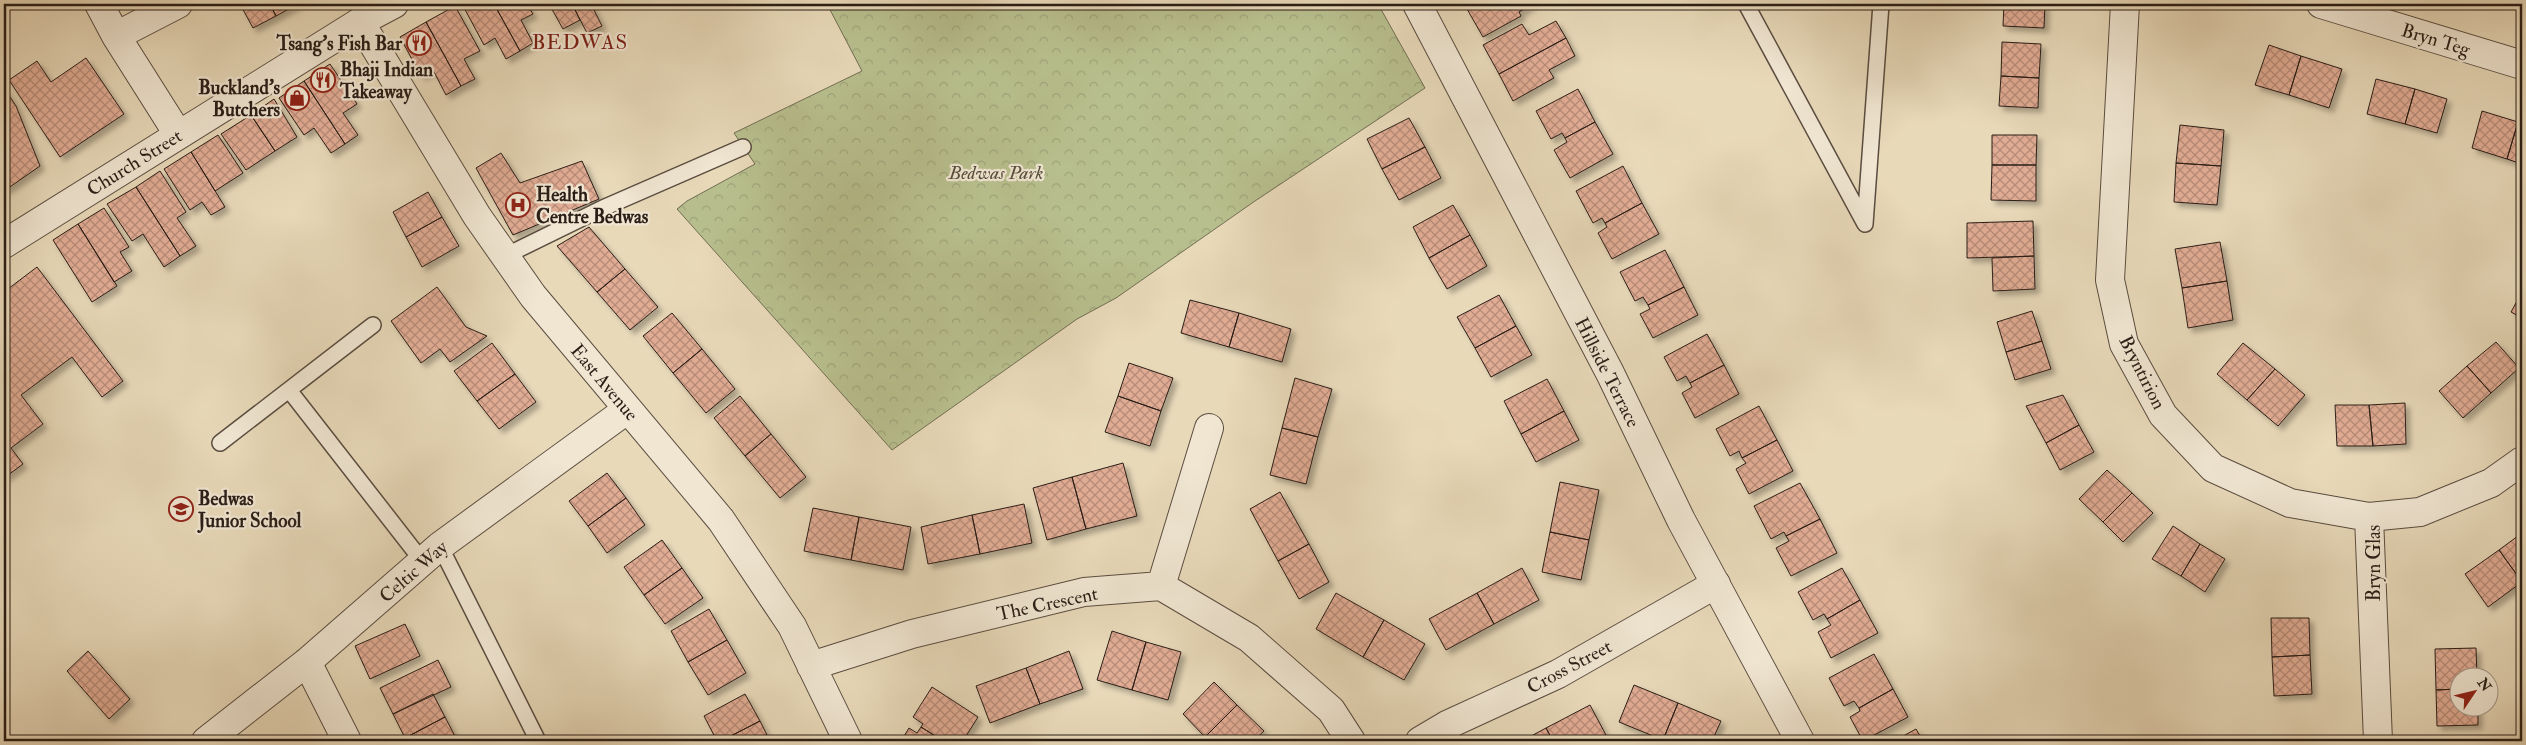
<svg xmlns="http://www.w3.org/2000/svg" width="2526" height="745" viewBox="0 0 2526 745" font-family="'IM FELL Double Pica',serif">
	<style>
		.forest { fill: url(#forest-crowns); stroke: #716e52 }
		.building { fill: url(#building-cross-hatch); stroke: #2a1e17; filter: url(#shadow) }
		.lines { fill: none; stroke-linecap: round; stroke-linejoin: round }
		.service-casing { stroke: #5a4d40; stroke-width: 18 }
		.minor-casing { stroke: #5a4d40; stroke-width: 30 }
		.tertiary-casing { stroke: #5a4d40; stroke-width: 30 }
		.service { stroke: #f0e6d2; stroke-width: 15 }
		.minor { stroke: #f0e6d2; stroke-width: 28 }
		.tertiary { stroke: #f0e6d2; stroke-width: 28 }
		.labels { text-anchor: middle; stroke-width: 4.5; stroke-linejoin: round; paint-order: stroke }
		.street-label { font-size: 19px; fill: #2a1e17; stroke: #f0e6d2 }
		.poi-label { font-size: 19px; font-weight: bold; fill: #2a1e17; stroke: #f0e6d2; text-anchor: start }
		.park-label { font-size: 19px; font-style: italic; fill: #554e3b; stroke: #f0e6d2 }
		.quarter-label { font-size: 21px; letter-spacing: 1px; fill: #7a1f14; stroke: #f0e6d2 }
	</style>
	<defs>
		<pattern id="forest-crowns" width="20" height="18" patternUnits="userSpaceOnUse" patternTransform="scale(1.25)"><rect width="20" height="18" fill="#b8bf8e"/><path d="M2 6a3 3 0 1 1 6 0M12 15a3 3 0 1 1 6 0" fill="none" stroke="#9ea47a"/></pattern>
		<pattern id="building-cross-hatch" width="8" height="8" patternUnits="userSpaceOnUse" patternTransform="scale(1.25)"><rect width="8" height="8" fill="#e1ac94"/><path d="M0 0l8 8M0 8l8-8" fill="none" stroke="#b78b78"/></pattern>
		<filter id="shadow"><feDropShadow dx="4.5" dy="4.5" stdDeviation="2.5" flood-color="#0004"/></filter>
	</defs>
	<rect width="100%" height="100%" fill="#e8d9b9"/>
	<filter id="stains"><feTurbulence type="fractalNoise" baseFrequency=".004" numOctaves="4"/><feColorMatrix values="0 0 0 0 .2 0 0 0 0 .09 0 0 0 0 .02 0 0 0 .5 -.17"/></filter>
	<radialGradient id="worn" r=".72"><stop offset=".6" stop-color="#630" stop-opacity="0"/><stop offset="1" stop-color="#630" stop-opacity=".3"/></radialGradient>
	<path class="forest" d="M827 4H1378L1425 88 1255 201 1116 298 1077 319 892 450 677 209 687 201 755 164 734 133 862 71Z"/>
	<path class="building" d="M240 4H270L276 16 253 28Z
		M270 4H298L276 16Z
		M462 4H494L520 51 506 59 495 38 484 45Z
		M494 4H527L533 14 521 20 533 43 520 51Z
		M549 4H572L580 20 563 29Z
		M572 4H591L602 26 587 33Z
		M1477 4H1533L1519 12 1521 16 1483 37 1467 9Z
		M2004 4H2045L2044 28 2003 26Z
		M455 6 480 51 464 59 475 79 461 86 426 22Z
		M1556 21 1566 38 1499 74 1483 45 1522 24 1529 35Z
		M426 22 461 86 446 95 433 70 421 76 400 37Z
		M1566 38 1575 56 1549 70 1554 78 1513 101 1499 74Z
		M2002 42 2041 44 2039 78 2001 76Z
		M2269 45 2301 56 2289 95 2255 85Z
		M2301 56 2342 69 2329 108 2289 95Z
		M86 58 124 114 60 157 9 80 37 61 51 82Z
		M330 64 357 104 343 113 358 135 345 144 304 81Z
		M2001 76 2039 78 2038 108 1999 106Z
		M2376 79 2415 89 2405 124 2367 114Z
		M304 81 345 144 331 153 314 128 304 135 279 98Z
		M4 88 16 106 40 166 4 191Z
		M1578 89 1595 122 1565 138 1562 133 1551 139 1536 111Z
		M2415 89 2447 99 2437 133 2405 124Z
		M274 99 297 137 275 151 251 115Z
		M2482 111 2518 122 2507 159 2472 148Z
		M251 115 275 151 246 170 221 134Z
		M1409 118 1425 147 1382 169 1367 139Z
		M1595 122 1613 154 1570 178 1554 150 1567 142 1565 138Z
		M2518 122 2522 123V164L2507 159Z
		M2180 125 2224 130 2221 166 2176 163Z
		M218 135 243 173 215 191 191 152Z
		M1992 135H2037L2036 165H1992Z
		M1425 147 1441 178 1399 200 1382 169Z
		M191 152 225 207 211 215 202 202 190 210 164 169Z
		M501 153 520 183 582 161 599 199 513 235 476 168Z
		M2176 163 2221 166 2217 205 2174 202Z
		M1992 165H2036V201L1991 200Z
		M1623 166 1642 203 1605 223 1602 218 1593 223 1576 191Z
		M160 171 186 212 177 218 196 246 180 256 136 187Z
		M136 187 180 256 164 267 143 234 132 241 107 204Z
		M428 192 442 217 406 237 393 212Z
		M1642 203 1659 234 1612 259 1598 233 1607 227 1605 223Z
		M1453 205 1470 235 1429 258 1413 227Z
		M104 208 129 247 120 252 132 271 114 282 78 224Z
		M442 217 459 246 422 267 406 237Z
		M2033 221 2034 256 1967 258V223Z
		M78 224 117 286 92 302 53 240Z
		M589 227 625 269 597 292 557 246Z
		M1470 235 1487 266 1447 289 1429 258Z
		M2220 242 2227 281 2182 288 2175 249Z
		M1665 250 1684 287 1648 305 1643 297 1635 301 1620 272Z
		M2034 256 2035 289 1993 291 1992 258Z
		M37 267 123 381 102 397 72 357 21 395 43 424 11 448 23 464 4 478V292Z
		M625 269 658 307 630 330 597 292Z
		M2227 281 2233 320 2188 328 2182 288Z
		M437 287 466 327 487 336 450 362 440 349 421 363 391 321Z
		M1684 287 1698 315 1653 338 1640 314 1650 309 1648 305Z
		M2522 292V318L2511 312Z
		M1499 295 1516 326 1475 348 1457 317Z
		M1190 300 1239 313 1229 347 1181 333Z
		M2032 311 2042 341 2006 352 1997 322Z
		M672 313 702 349 673 373 643 336Z
		M1239 313 1291 329 1282 362 1229 347Z
		M1516 326 1532 355 1491 377 1475 348Z
		M1707 334 1724 365 1690 383 1686 376 1677 381 1664 357Z
		M2042 341 2051 369 2015 380 2006 352Z
		M2496 342 2519 368 2491 393 2467 366Z
		M492 343 515 374 477 401 454 371Z
		M2243 343 2275 369 2247 400 2217 374Z
		M702 349 735 389 706 413 673 373Z
		M1129 363 1173 378 1161 411 1118 396Z
		M1724 365 1739 394 1695 418 1682 393 1692 387 1690 383Z
		M2467 366 2491 393 2463 418 2439 391Z
		M2275 369 2305 395 2278 426 2247 400Z
		M515 374 536 402 499 429 477 401Z
		M1295 378 1332 389 1318 437 1282 428Z
		M1547 379 1564 411 1521 434 1504 401Z
		M2063 395 2079 425 2046 443 2026 406Z
		M740 396 771 434 745 456 714 418Z
		M1118 396 1161 411 1150 446 1105 432Z
		M2405 403 2406 444 2373 446 2369 405Z
		M2335 405H2369L2373 446H2337Z
		M1759 406 1777 440 1742 458 1739 451 1730 456 1716 429Z
		M1564 411 1579 440 1536 462 1521 434Z
		M2079 425 2094 452 2060 470 2046 443Z
		M1282 428 1318 437 1306 484 1270 475Z
		M771 434 806 477 780 498 745 456Z
		M1777 440 1793 471 1749 494 1736 469 1746 463 1742 458Z
		M1123 463 1137 516 1086 529 1072 477Z
		M2107 470 2132 493 2103 522 2079 499Z
		M607 473 626 498 588 526 569 501Z
		M1072 477 1086 529 1047 540 1033 488Z
		M1560 482 1599 490 1589 540 1550 532Z
		M1800 483 1820 519 1786 536 1784 532 1771 539 1754 506Z
		M1280 492 1309 544 1278 561 1250 509Z
		M2132 493 2153 513 2123 542 2103 522Z
		M626 498 645 525 607 553 588 526Z
		M1024 504 1032 543 980 554 972 515Z
		M813 508 859 517 851 560 804 551Z
		M972 515 980 554 928 564 921 527Z
		M859 517 911 527 903 570 851 560Z
		M1820 519 1837 553 1791 576 1776 548 1789 541 1786 536Z
		M2173 526 2200 544 2181 576 2152 559Z
		M1550 532 1589 540 1581 580 1542 572Z
		M2522 533V582L2499 550Z
		M662 540 682 568 644 595 624 567Z
		M1309 544 1329 582 1299 599 1278 561Z
		M2200 544 2225 559 2205 592 2181 576Z
		M2499 550 2522 582 2488 607 2465 574Z
		M682 568 703 598 665 624 644 595Z
		M1522 568 1539 600 1494 624 1477 593Z
		M1842 568 1860 600 1827 619 1824 614 1813 620 1798 592Z
		M1336 593 1384 620 1363 657 1316 629Z
		M1477 593 1494 624 1446 650 1429 619Z
		M1860 600 1878 633 1831 658 1818 632 1831 625 1827 619Z
		M709 609 727 640 688 662 671 631Z
		M2271 618H2309L2310 655 2272 657Z
		M1384 620 1425 644 1404 680 1363 657Z
		M405 624 420 656 370 679 355 646Z
		M1112 631 1146 642 1132 690 1097 680Z
		M727 640 746 673 708 695 688 662Z
		M1146 642 1181 652 1168 700 1132 690Z
		M2476 648 2477 678H2458V689L2436 690 2435 649Z
		M88 651 130 699 109 719 67 671Z
		M1069 651 1083 689 1040 704 1026 668Z
		M1874 654 1893 689 1859 708 1854 701 1844 706 1829 678Z
		M2310 655 2312 694 2274 696 2272 657Z
		M438 660 451 687 393 714 380 688Z
		M1026 668 1040 704 990 723 976 686Z
		M1214 682 1237 705 1205 737 1183 714Z
		M1634 685 1678 703 1663 740 1619 722Z
		M932 687 978 717 963 741H943L921 727 923 724 913 717Z
		M1893 689 1908 717 1863 741 1850 717 1860 711 1859 708Z
		M2458 689V708H2478V725L2437 726 2436 690Z
		M433 694 445 717 405 738 393 714Z
		M745 694 760 721 721 741H717L704 716Z
		M1678 703 1721 721 1712 741 1663 740Z
		M1237 705 1264 731 1253 741H1210L1205 737Z
		M1590 705 1607 737 1599 741H1553L1546 728Z
		M445 717 457 740 407 741 405 738Z
		M760 721 770 741H721Z
		M921 727 943 741H901L909 728 917 733Z
		M1546 728 1553 741H1522Z
		M1916 729 1923 741H1894Z"/>
	<g class="lines">
		<defs>
			<path id="service" d="M1746 4 1865 224 1881 4
				M505 256 603 208 743 147
				M289 390 423 562
				M220 443 373 325
				M440 546 538 741"/>
			<path id="minor" d="M99 4 116 36 178 134
				M2125 4 2110 280 2124 344 2163 415 2213 468 2290 503 2369 517
				M2321 4 2522 65
				M360 22 477 216 533 296 721 520 792 626 848 741
				M116 36 178 4
				M1161 586 1209 428
				M307 662 347 741
				M811 666 912 634 1084 592 1161 586 1249 638 1331 710 1351 741
				M206 741 307 662 440 546 628 409
				M1420 741 1447 725 1558 674 1716 584
				M2378 741 2369 517 2420 512 2491 483 2522 461"/>
			<path id="tertiary" d="M1417 4 1610 373 1681 520 1800 741
				M4 244 360 22 394 4"/>
		</defs>
		<use href="#service" class="service-casing"/>
		<use href="#minor" class="minor-casing"/>
		<use href="#tertiary" class="tertiary-casing"/>
		<use href="#service" class="service"/>
		<use href="#minor" class="minor"/>
		<use href="#tertiary" class="tertiary"/>
	</g>
	<defs>
		<symbol id="restaurant-ring" viewBox="-11 -11 22 22"><circle r="9.5" fill="#f0e6d2" stroke="#8f2418" stroke-width="1.5"/><path d="M-5-6h1v4h1v-4h1v4h1v-4h1v5L-1.5 .5V6h-2V.5L-5-1ZM5-6V6H3V1.5H1.5Q1.5-4 5-6Z" fill="#8f2418"/></symbol>
		<symbol id="shop-ring" viewBox="-11 -11 22 22"><circle r="9.5" fill="#f0e6d2" stroke="#8f2418" stroke-width="1.5"/><path d="M-5-2.5h2.3a2.7 3.5 0 0 1 5.4 0H5L5.5 6h-11ZM-1.5-2.5h3a1.5 2.3 0 0 0-3 0Z" fill="#8f2418"/></symbol>
		<symbol id="hospital-ring" viewBox="-11 -11 22 22"><circle r="9.5" fill="#f0e6d2" stroke="#8f2418" stroke-width="1.5"/><path d="M-5-5h3v3.5h4V-5h3V5h-3V1.5h-4V5h-3Z" fill="#8f2418"/></symbol>
		<symbol id="school-ring" viewBox="-11 -11 22 22"><circle r="9.5" fill="#f0e6d2" stroke="#8f2418" stroke-width="1.5"/><path d="M0-5L7-2L0 1L-7-2ZM-4 1L0 2.5L4 1V4Q0 6-4 4Z" fill="#8f2418"/></symbol>
	</defs>
	<g fill-rule="evenodd">
		<use href="#restaurant-ring" x="405" y="29" width="28" height="28"/>
		<use href="#restaurant-ring" x="309" y="66" width="28" height="28"/>
		<use href="#shop-ring" x="283" y="84" width="28" height="28"/>
		<use href="#hospital-ring" x="504" y="191" width="28" height="28"/>
		<use href="#school-ring" x="167" y="495" width="28" height="28"/>
	</g>
	<g class="labels">
		<g class="street-label">
			<text transform="translate(2436 39) rotate(17)" y="7">Bryn Teg</text>
			<text transform="translate(134 162) rotate(-32)" y="7">Church Street</text>
			<text transform="translate(1608 372) rotate(63)" y="7">Hillside Terrace</text>
			<text transform="translate(2143 372) rotate(63)" y="7">Bryntirion</text>
			<text transform="translate(605 382) rotate(50)" y="7">East Avenue</text>
			<text transform="translate(2373 563) rotate(-90)" y="7">Bryn Glas</text>
			<text transform="translate(413 571) rotate(-41)" y="7">Celtic Way</text>
			<text transform="translate(1047 603) rotate(-12)" y="7">The Crescent</text>
			<text transform="translate(1569 666) rotate(-28)" y="7">Cross Street</text>
		</g>
		<g class="poi-label">
			<text x="402" y="50" text-anchor="end">Tsang's Fish Bar</text>
			<text x="340" y="76">Bhaji Indian<tspan x="340" dy="22">Takeaway</tspan></text>
			<text x="280" y="94" text-anchor="end">Buckland's<tspan x="280" dy="22">Butchers</tspan></text>
			<text x="536" y="201">Health<tspan x="536" dy="22">Centre Bedwas</tspan></text>
			<text x="198" y="505">Bedwas<tspan x="198" dy="22">Junior School</tspan></text>
		</g>
		<g class="park-label">
			<text x="996" y="179">Bedwas Park</text>
		</g>
		<g class="quarter-label">
			<text x="580" y="49">BEDWAS</text>
		</g>
	</g>
	<rect width="2526" height="745" fill="none" stroke="#e8d9b9" stroke-width="20"/>
	<rect x="5" y="5" width="2516" height="735" fill="none" stroke="#2a1e17" stroke-width="2.5"/>
	<rect x="10" y="10" width="2506" height="725" fill="none" stroke="#2a1e17"/>
	<g transform="translate(2474 692) rotate(55)"><circle r="24" fill="#f0e6d2" stroke="#a19687"/>
	<path d="M0-4L9 19L0 12L-9 19Z" fill="#8f2418"/>
	<text y="-8" font-size="14" font-weight="bold" text-anchor="middle" fill="#2a1e17">N</text>
	</g>
	<rect width="100%" height="100%" filter="url(#stains)"/>
	<rect width="100%" height="100%" fill="url(#worn)"/>
</svg>
